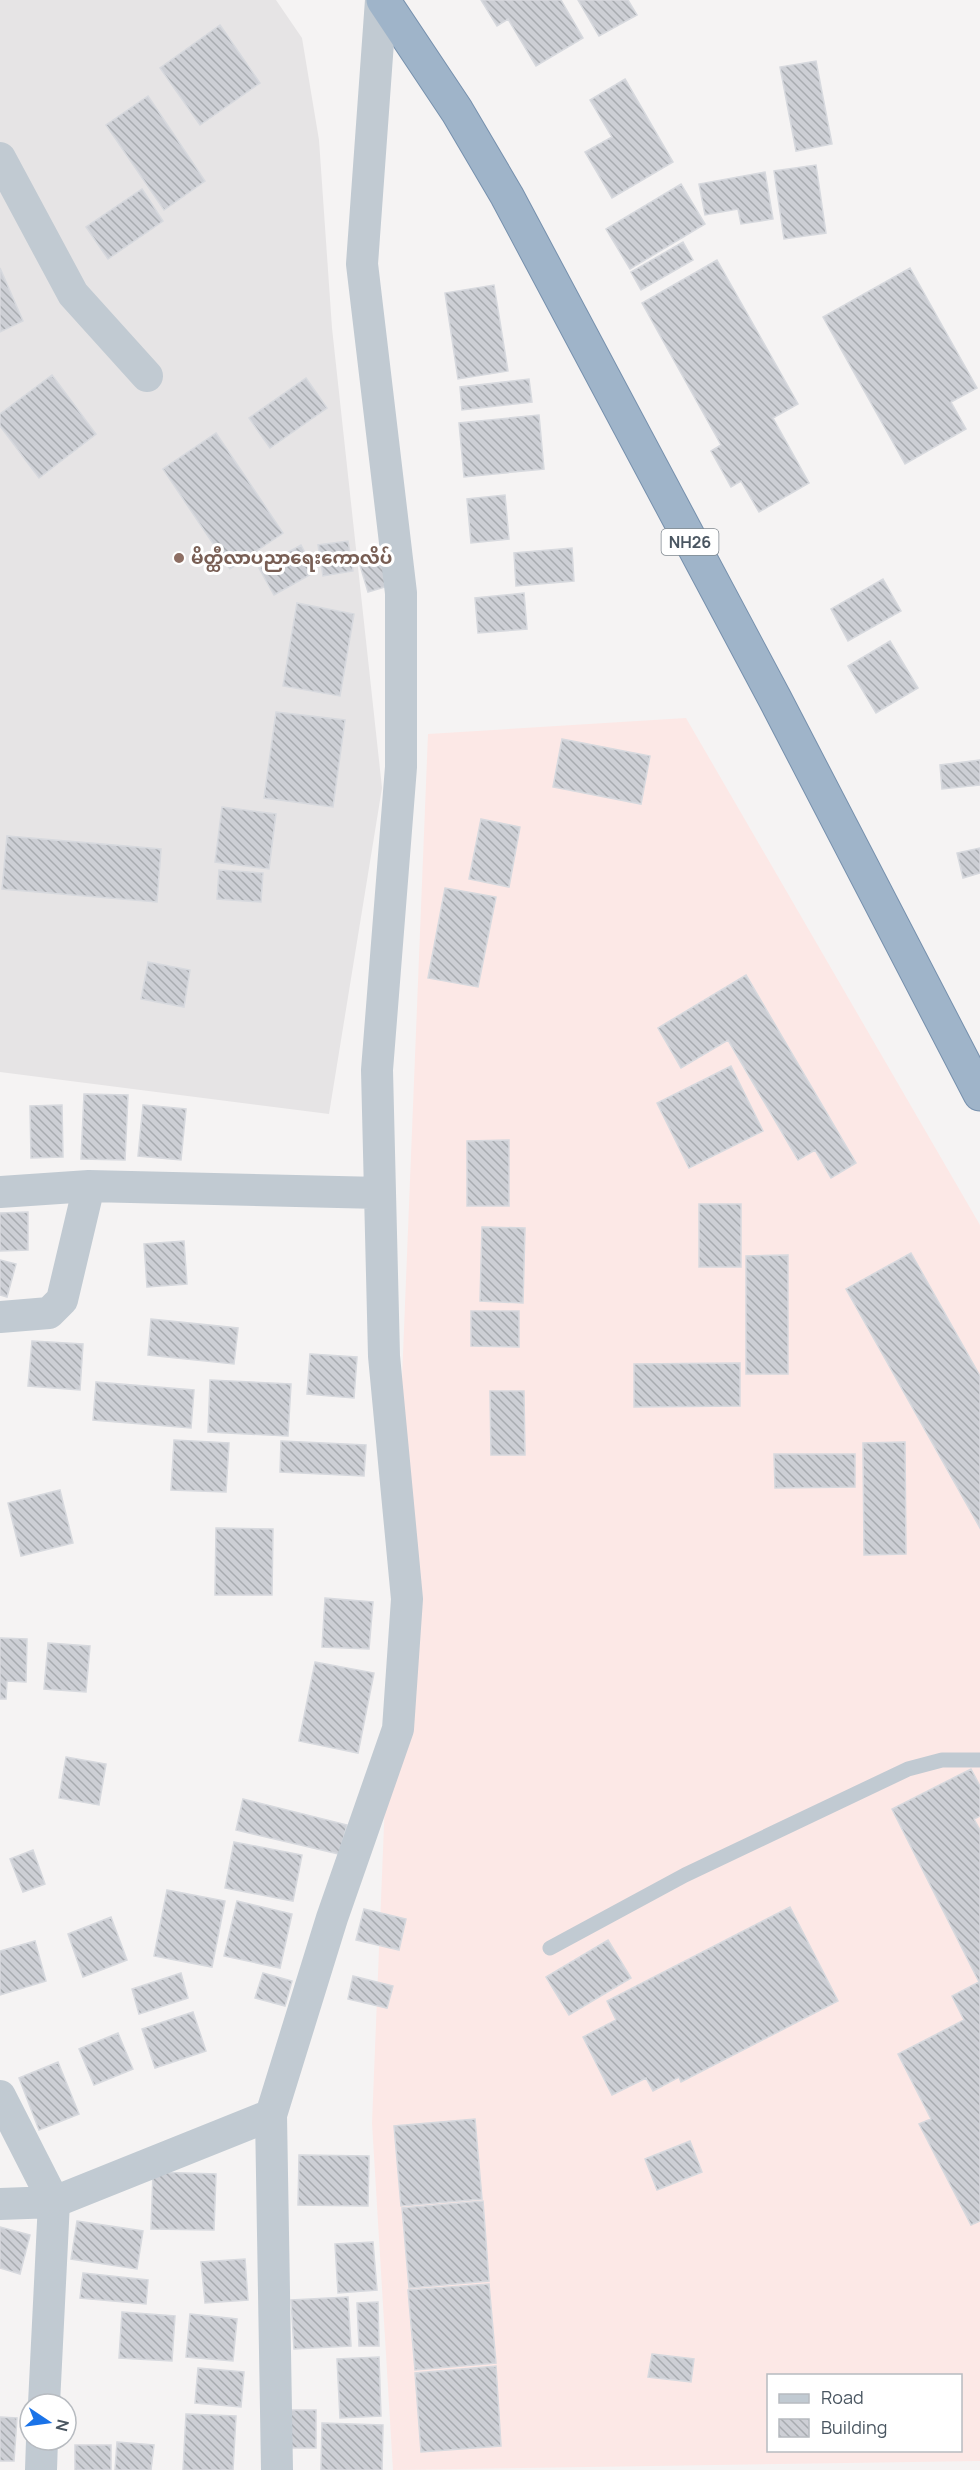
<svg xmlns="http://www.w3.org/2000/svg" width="980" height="2470" viewBox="0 0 980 2470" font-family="Manrope,'Noto Sans Myanmar',sans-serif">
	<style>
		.education { fill: #e6e4e5 }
		.medical { fill: #fce8e6; fill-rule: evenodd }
		.building { fill: url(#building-back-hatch); stroke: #d7d9de; stroke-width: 1.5 }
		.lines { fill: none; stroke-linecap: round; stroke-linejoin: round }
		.trunk-casing { stroke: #7690ad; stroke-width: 35 }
		.service { stroke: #c1cad2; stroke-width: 15 }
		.minor { stroke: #c1cad2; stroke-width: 32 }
		.trunk { stroke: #9fb4c9; stroke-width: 33 }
		.education-dot { fill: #8d6e63; stroke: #fff; stroke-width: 2 }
		.labels { text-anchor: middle; stroke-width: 6; stroke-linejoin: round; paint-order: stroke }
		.shield { fill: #fff; stroke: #808990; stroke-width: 1.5 }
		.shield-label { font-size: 16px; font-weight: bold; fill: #4a5661 }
		.education-label { font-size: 18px; font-weight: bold; fill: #785e54; stroke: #fff; text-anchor: start }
	</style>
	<defs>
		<pattern id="building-back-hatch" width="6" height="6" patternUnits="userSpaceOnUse" patternTransform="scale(1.5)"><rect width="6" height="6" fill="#cdcfd5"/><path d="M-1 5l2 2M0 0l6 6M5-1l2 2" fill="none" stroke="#a8abb0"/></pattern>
	</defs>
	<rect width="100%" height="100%" fill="#f5f3f3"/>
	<path class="education" d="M0 0H276L302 38 319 140 332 328 382 788 329 1114 0 1072Z"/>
	<path class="medical" d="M686 718 980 1225V2461L393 2470 372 2123 428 734ZM768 2376H960V2450H768Z"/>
	<path class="building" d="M481 0H561L583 38 536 66 508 19 497 26Z
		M578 0H628L637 15 599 36Z
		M220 25 260 83 200 125 160 68Z
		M816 61 832 144 796 151 780 67Z
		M625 79 673 162 612 198 585 152 612 137 590 100Z
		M148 96 205 181 164 210 106 125Z
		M816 165 826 233 784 239 774 171Z
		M765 172 773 219 741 224 738 209 705 215 699 184Z
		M681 184 705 224 630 269 606 229Z
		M142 189 163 221 108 259 86 227Z
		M683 242 693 260 641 290 631 272Z
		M717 260 798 404 773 418 809 483 759 512 741 481 731 487 711 451 721 445 642 303Z
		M0 268 23 321 0 332Z
		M910 268 977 388 951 402 966 429 905 464 823 317Z
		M494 285 508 371 458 379 445 293Z
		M52 375 96 434 39 478 0 426V414Z
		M306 378 327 408 270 448 249 418Z
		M529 379 532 402 462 410 460 387Z
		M539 415 544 469 464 477 459 423Z
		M216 433 283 533 230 569 163 469Z
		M505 495 509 539 471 543 467 499Z
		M348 541 353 571 323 576 318 545Z
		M301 545 315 572 274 595 259 568Z
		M572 548 574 581 516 586 514 553Z
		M389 553 398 583 368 592 359 562Z
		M883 579 901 611 848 641 831 609Z
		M524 593 527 629 478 633 475 598Z
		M297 603 354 614 340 696 283 686Z
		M890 641 918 688 876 713 848 666Z
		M276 712 345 720 333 807 264 798Z
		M562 739 650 756 641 804 553 787Z
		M980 760V785L942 789 940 765Z
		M222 807 276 814 269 869 215 862Z
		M481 819 520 827 509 887 469 879Z
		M7 836 161 849 157 902 2 889Z
		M980 848V873L963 878 957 853Z
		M219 870 263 873 261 902 217 899Z
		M445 888 496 897 478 987 428 978Z
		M148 962 190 970 184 1007 141 999Z
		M746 975 856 1163 831 1178 815 1150 798 1160 728 1040 681 1068 658 1028Z
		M731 1066 763 1131 689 1168 657 1103Z
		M84 1094 128 1095 125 1160 81 1159Z
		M62 1105 63 1157 31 1158 30 1106Z
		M143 1105 186 1109 181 1160 138 1156Z
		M509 1140V1206H467V1141Z
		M699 1204H741V1267H699Z
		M28 1212V1250L0 1251V1213Z
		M482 1227 525 1228 523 1303 480 1301Z
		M184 1241 187 1284 147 1287 144 1244Z
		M911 1253 980 1376V1528L846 1289Z
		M788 1255V1374H746V1256Z
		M0 1260 16 1264 7 1297 0 1295Z
		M471 1311H519V1347L471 1346Z
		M151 1319 238 1328 234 1364 148 1355Z
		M32 1341 83 1344 80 1390 28 1386Z
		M310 1354 357 1357 354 1398 307 1394Z
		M740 1363V1406L634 1407V1364Z
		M210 1380 291 1384 288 1436 208 1432Z
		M96 1382 194 1390 191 1428 93 1420Z
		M490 1391H524L525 1455H491Z
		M174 1440 229 1443 226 1492 171 1490Z
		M281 1441 366 1445 364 1476 280 1472Z
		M905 1442 906 1554 864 1555 863 1443Z
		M774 1454H855V1487L775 1488Z
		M60 1490 73 1543 21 1556 8 1503Z
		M216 1528 273 1529 272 1595H215Z
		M325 1598 373 1602 369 1649 322 1647Z
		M0 1638 27 1639 26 1682 7 1681 6 1699H0Z
		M48 1643 90 1646 86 1692 44 1689Z
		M315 1662 374 1673 358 1753 299 1741Z
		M66 1757 106 1764 99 1805 59 1798Z
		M971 1769 980 1786V1816L974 1819 980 1830V2221L971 2225 919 2124 931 2119 898 2054 964 2020 952 1996 979 1982 892 1809Z
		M243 1799 347 1825 339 1854 236 1830Z
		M234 1842 302 1855 293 1901 225 1888Z
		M33 1850 45 1884 23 1892 10 1859Z
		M167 1890 225 1901 212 1967 154 1956Z
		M237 1901 292 1914 280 1968 224 1956Z
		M790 1907 838 2001 681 2082 679 2077 653 2091 646 2078 612 2095 583 2037 616 2020 607 2001Z
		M364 1909 406 1919 399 1950 356 1940Z
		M111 1917 127 1960 83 1977 68 1934Z
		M608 1940 631 1978 569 2015 546 1977Z
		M35 1941 46 1981 0 1995V1951Z
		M181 1973 188 1998 139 2014 132 1989Z
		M263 1973 292 1981 285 2006 255 1998Z
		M353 1976 393 1986 387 2008 348 1999Z
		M193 2012 206 2051 155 2068 142 2029Z
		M118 2033 133 2069 94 2085 79 2049Z
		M58 2062 79 2114 39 2130 19 2078Z
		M475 2119 482 2199 401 2206 394 2126Z
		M690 2141 702 2172 657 2190 645 2159Z
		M299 2155 369 2156 368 2206 298 2205Z
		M153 2172 216 2174 214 2230 151 2229Z
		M483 2201 489 2281 409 2288 402 2208Z
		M77 2221 143 2231 137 2269 71 2259Z
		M0 2227 30 2235 20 2274 0 2268Z
		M373 2242 377 2290 338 2293 335 2244Z
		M245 2259 248 2300 205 2303 201 2262Z
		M83 2273 148 2280 146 2304 80 2298Z
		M489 2284 496 2363 415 2370 408 2290Z
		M348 2297 351 2346 294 2349 291 2300Z
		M378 2302 379 2346H359L357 2303Z
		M122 2312 175 2316 172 2361 119 2358Z
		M190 2314 237 2319 233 2361 186 2357Z
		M652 2354 694 2359 691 2382 648 2377Z
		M379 2357 381 2416 340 2418 337 2359Z
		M496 2366 501 2446 421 2452 415 2373Z
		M198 2368 244 2372 241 2407 195 2403Z
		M279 2410H316V2448H279Z
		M186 2414 236 2416 233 2470H183Z
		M0 2417 17 2418 14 2461H0Z
		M322 2423 383 2425 382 2470H321Z
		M117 2442 154 2445 151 2470H115Z
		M75 2445H111V2470H75Z"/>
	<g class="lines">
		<defs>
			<path id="trunk" d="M383 0 457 111 507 196 775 699 980 1094"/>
		</defs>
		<use href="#trunk" class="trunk-casing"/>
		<path class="service" d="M550 1948 685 1875 908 1769 942 1760H980"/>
		<path class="minor" d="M0 158 73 294 147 376
			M0 1192 89 1186 380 1193
			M0 1317 49 1313 62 1300 89 1186
			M0 2096 54 2202 44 2404
			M271 2115 332 1918 398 1729 407 1599 384 1356 377 1070 401 767V593L362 264 381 0
			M0 2204 54 2202 271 2115 277 2470
			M41 2470 42 2440"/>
		<use href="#trunk" class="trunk"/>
	</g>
	<circle class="education-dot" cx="179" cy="558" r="6"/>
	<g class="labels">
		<rect class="shield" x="661.5" y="529" width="57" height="26" rx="4.5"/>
		<g class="shield-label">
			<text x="690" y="548">NH26</text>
		</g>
		<g class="education-label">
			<text x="191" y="564">မိတ္ထီလာပညာရေးကောလိပ်</text>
		</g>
	</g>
	<rect x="767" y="2374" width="195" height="78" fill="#ffffff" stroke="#b7bbc0" stroke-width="1.5"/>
	<rect x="779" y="2394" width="30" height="9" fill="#c1cad2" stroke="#b7bbc0" stroke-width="1.5"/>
	<text x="821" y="2404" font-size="18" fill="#4a5661">Road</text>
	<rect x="779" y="2419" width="30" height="18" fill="url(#building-back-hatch)" stroke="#b7bbc0" stroke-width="1.5"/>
	<text x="821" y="2434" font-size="18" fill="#4a5661">Building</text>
	<g transform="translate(48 2422) rotate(103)"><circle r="28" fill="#ffffff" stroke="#b7bbc0" stroke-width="1.5"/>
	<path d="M0-4.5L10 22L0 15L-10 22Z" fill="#1a73e8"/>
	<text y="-9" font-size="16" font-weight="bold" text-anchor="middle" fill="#4a5661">N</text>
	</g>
</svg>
